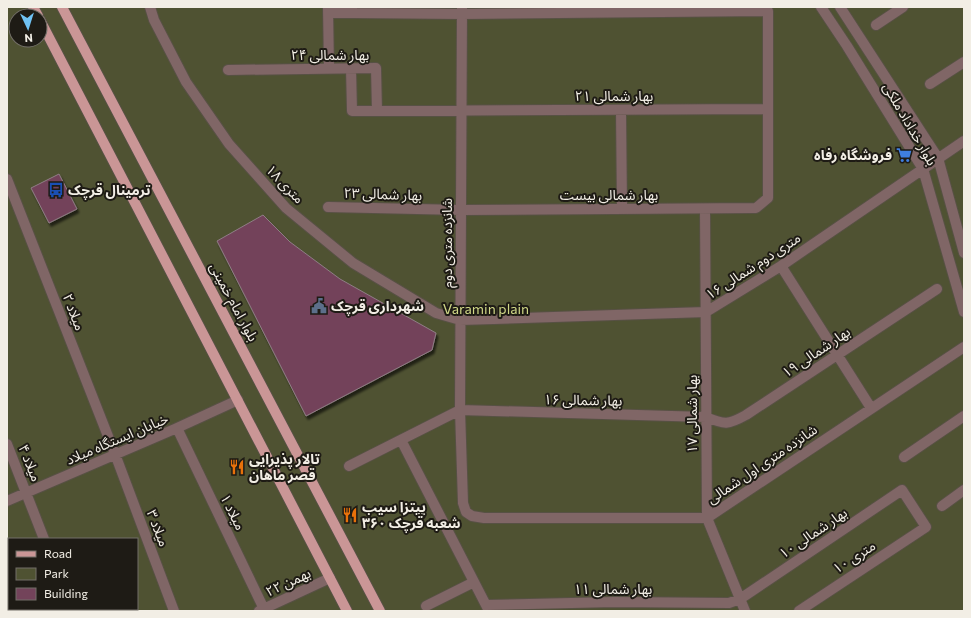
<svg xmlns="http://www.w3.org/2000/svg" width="971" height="618" viewBox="0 0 971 618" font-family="Commissioner,'Noto Sans Arabic',sans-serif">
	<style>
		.green { fill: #4f5232; fill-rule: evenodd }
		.building { fill: #73435a; stroke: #8f7d85; filter: url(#shadow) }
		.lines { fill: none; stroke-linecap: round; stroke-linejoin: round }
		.minor-casing { stroke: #575144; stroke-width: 12 }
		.major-casing { stroke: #575144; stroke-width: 12 }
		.minor { stroke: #806666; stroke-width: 10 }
		.major { stroke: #ca9696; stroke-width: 10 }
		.labels { text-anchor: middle; stroke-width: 4; stroke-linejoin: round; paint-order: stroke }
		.street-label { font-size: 14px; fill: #f2eee5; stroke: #1e1b15 }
		.poi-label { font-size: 14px; font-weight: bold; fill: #f2eee5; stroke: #1e1b15; text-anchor: start }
		.park-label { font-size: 14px; fill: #d0d887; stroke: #1e1b15 }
	</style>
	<defs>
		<filter id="shadow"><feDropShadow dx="2" dy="3.5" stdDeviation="1" flood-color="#0009"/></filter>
	</defs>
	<rect width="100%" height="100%" fill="#3a3325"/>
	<path class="green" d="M7 7H964V611H7ZM16 16H40V40H16ZM9 539H137V609H9Z"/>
	<path class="building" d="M59 174 77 209 49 223 31 188Z
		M263 215 290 242 340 279 436 333 432 350 306 416 217 241Z"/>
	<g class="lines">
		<defs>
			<path id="minor" d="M150 7 154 20 186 82 229 144 286 208 353 263 436 313 460 320 706 312 781 266 964 141
				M328 7 329 69
				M462 7 460 410 463 503 466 512 472 516 484 518H707L964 347
				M821 7 847 46 923 169 964 312
				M840 7 938 158 964 253
				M328 13H352
				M876 25 903 7
				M351 68 352 111H377
				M228 70 376 68 377 111 768 109
				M930 84 964 62
				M621 110 622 209
				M7 179 115 454 174 611
				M328 207 461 210 756 208 768 198V11L462 14 352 13V7
				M705 209 707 518 745 611
				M781 266 871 408
				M177 428 264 609
				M401 440 489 611
				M7 444 44 539
				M904 457 964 416
				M349 466 460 410 706 417C725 425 728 425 746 415L937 289
				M7 501 177 428 238 400
				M942 506 964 490
				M486 605 614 602 729 603 740 599 902 490 926 527 799 611
				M426 606 474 582
				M71 609 72 611
				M259 611 330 578"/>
			<path id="major" d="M33 7 38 16
				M62 7 380 611
				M40 20 347 611"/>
		</defs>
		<use href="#minor" class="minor-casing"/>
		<use href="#major" class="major-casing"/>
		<use href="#minor" class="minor"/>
		<use href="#major" class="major"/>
	</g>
	<defs>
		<symbol id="supermarket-bare" viewBox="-9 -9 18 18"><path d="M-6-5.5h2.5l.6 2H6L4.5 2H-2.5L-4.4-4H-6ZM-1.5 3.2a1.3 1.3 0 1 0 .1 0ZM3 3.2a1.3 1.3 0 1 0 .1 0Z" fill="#3f7fe0" stroke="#1e1b15" stroke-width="2.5" paint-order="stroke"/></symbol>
		<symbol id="bus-bare" viewBox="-9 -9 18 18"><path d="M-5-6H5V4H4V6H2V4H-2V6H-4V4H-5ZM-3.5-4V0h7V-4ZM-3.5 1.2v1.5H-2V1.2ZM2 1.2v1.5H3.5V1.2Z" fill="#1a4fb4" stroke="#1e1b15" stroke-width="2.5" paint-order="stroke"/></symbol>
		<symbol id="civic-bare" viewBox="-9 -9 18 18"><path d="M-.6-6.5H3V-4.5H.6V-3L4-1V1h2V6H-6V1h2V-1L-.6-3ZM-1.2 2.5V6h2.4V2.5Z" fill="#5c6f8a" stroke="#1e1b15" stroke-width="2.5" paint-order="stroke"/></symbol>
		<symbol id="restaurant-bare" viewBox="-9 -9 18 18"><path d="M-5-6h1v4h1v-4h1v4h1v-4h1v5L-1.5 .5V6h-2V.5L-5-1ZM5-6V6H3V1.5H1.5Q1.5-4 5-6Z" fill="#e8710a" stroke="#1e1b15" stroke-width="2.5" paint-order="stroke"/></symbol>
	</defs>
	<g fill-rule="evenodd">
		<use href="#supermarket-bare" x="893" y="144" width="22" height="22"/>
		<use href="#bus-bare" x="45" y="179" width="22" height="22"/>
		<use href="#civic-bare" x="308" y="295" width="22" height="22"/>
		<use href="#restaurant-bare" x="226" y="456" width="22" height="22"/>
		<use href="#restaurant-bare" x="339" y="504" width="22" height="22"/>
	</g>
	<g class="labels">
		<g class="street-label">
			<text x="330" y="60">بهار شمالی ۲۴</text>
			<text x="614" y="101">بهار شمالی ۲۱</text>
			<text transform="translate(910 124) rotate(60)" y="5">بلوار خداداد ملکی</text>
			<text transform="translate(285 184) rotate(46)" y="5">۱۸ متری</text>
			<text transform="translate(383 194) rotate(2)" y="5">بهار شمالی ۲۳</text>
			<text x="609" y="200">بهار شمالی بیست</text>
			<text transform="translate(447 243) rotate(-90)" y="5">شانزده متری دوم</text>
			<text transform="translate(753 266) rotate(-33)" y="5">۱۶ متری دوم شمالی</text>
			<text transform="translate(234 302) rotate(62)" y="5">بلوار امام خمینی</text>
			<text transform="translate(74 312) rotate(69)" y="5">میلاد ۲</text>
			<text transform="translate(816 352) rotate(-34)" y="5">بهار شمالی ۱۹</text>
			<text transform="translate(583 400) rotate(1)" y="5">بهار شمالی ۱۶</text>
			<text transform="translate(692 414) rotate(-90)" y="5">بهار شمالی ۱۷</text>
			<text transform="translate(117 439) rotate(-23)" y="5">خیابان ایستگاه میلاد</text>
			<text transform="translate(30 463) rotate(68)" y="5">میلاد ۴</text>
			<text transform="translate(762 464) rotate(-34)" y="5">شانزده متری اول شمالی</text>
			<text transform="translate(233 512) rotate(64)" y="5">میلاد ۱</text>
			<text transform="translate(158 528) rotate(69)" y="5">میلاد ۳</text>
			<text transform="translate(813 533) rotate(-34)" y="5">بهار شمالی ۱۰</text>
			<text transform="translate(854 557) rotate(-33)" y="5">۱۰ متری</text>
			<text transform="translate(288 582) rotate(-25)" y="5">۲۲ بهمن</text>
			<text x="613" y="594">بهار شمالی ۱۱</text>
		</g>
		<g class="poi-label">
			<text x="892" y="160" text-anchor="end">فروشگاه رفاه</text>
			<text x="68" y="195">ترمینال قرچک</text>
			<text x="331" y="311">شهرداری قرچک</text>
			<text x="249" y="464">تالار پذیرایی<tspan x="249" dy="16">قصر ماهان</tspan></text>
			<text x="362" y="512">پیتزا سیب<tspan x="362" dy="16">۳۶۰ شعبه قرچک</tspan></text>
		</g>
		<g class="park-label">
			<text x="486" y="314">Varamin plain</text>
		</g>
	</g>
	<rect width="971" height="618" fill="none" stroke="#f2eee5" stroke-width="16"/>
	<rect x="8" y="538" width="130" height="72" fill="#1e1b15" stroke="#736f68"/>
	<rect x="16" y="551" width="20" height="6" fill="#ca9696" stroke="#736f68"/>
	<text x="44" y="558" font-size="12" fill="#f2eee5">Road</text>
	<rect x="16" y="568" width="20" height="12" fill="#4f5232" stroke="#736f68"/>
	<text x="44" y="578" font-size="12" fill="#f2eee5">Park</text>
	<rect x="16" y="588" width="20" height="12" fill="#73435a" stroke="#736f68"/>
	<text x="44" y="598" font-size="12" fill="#f2eee5">Building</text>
	<g transform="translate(28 28) rotate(176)"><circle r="19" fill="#1e1b15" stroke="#736f68"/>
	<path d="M0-3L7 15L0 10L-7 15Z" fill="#6fc2f4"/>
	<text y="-6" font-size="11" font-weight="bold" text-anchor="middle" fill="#f2eee5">N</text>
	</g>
</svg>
